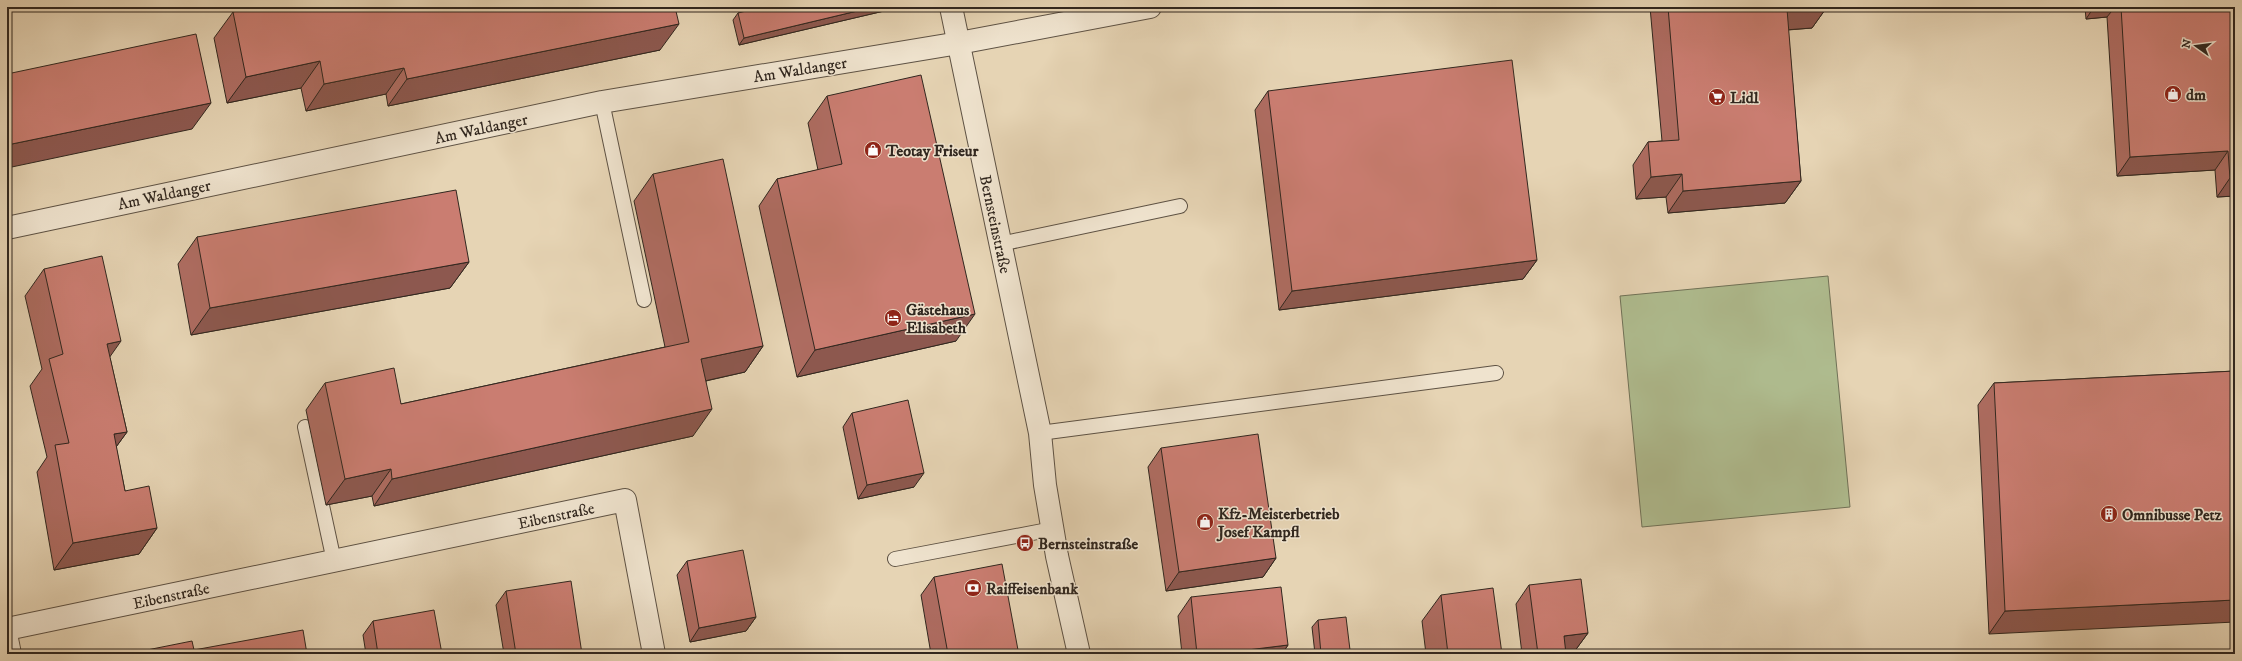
<svg xmlns="http://www.w3.org/2000/svg" width="2242" height="661" viewBox="0 0 2242 661" font-family="'IM FELL DW Pica',serif">
	<style>
		.green { fill: #b0be91; stroke: #707258 }
		.lines { fill: none; stroke-linecap: round; stroke-linejoin: round }
		.service-casing { stroke: #5e5244; stroke-width: 16 }
		.minor-casing { stroke: #5e5244; stroke-width: 24 }
		.tertiary-casing { stroke: #5e5244; stroke-width: 24 }
		.service { stroke: #efe3ce; stroke-width: 14 }
		.minor { stroke: #efe3ce; stroke-width: 22 }
		.tertiary { stroke: #efe3ce; stroke-width: 22 }
		.wall { fill: #ae6c61; stroke: #31271f }
		.shaded-wall { fill: #8d584f; stroke: #31271f }
		.building { fill: #ca7d71; stroke: #31271f }
		.labels { text-anchor: middle; stroke-width: 3; stroke-linejoin: round; paint-order: stroke }
		.street-label { font-size: 16px; fill: #31271f; stroke: #efe3ce }
		.poi-label { font-size: 16px; font-weight: bold; fill: #31271f; stroke: #efe3ce; text-anchor: start }
	</style>
	<rect width="100%" height="100%" fill="#e6d4b4"/>
	<filter id="stains"><feTurbulence type="fractalNoise" baseFrequency=".005" numOctaves="4"/><feColorMatrix values="0 0 0 0 .2 0 0 0 0 .09 0 0 0 0 .02 0 0 0 .5 -.17"/></filter>
	<radialGradient id="worn" r=".72"><stop offset=".6" stop-color="#630" stop-opacity="0"/><stop offset="1" stop-color="#630" stop-opacity=".3"/></radialGradient>
	<path class="green" d="M1828 276 1850 507 1642 527 1620 296Z"/>
	<g class="lines">
		<defs>
			<path id="service" d="M602 102 644 300
				M1000 244 1180 206
				M305 427 334 561
				M1040 433 1496 373
				M895 559 1053 529"/>
			<path id="minor" d="M7 228 602 102 959 43 1150 7
				M7 629 625 500 654 654
				M7 639 10 654"/>
			<path id="tertiary" d="M951 7 1040 433 1045 485 1057 556 1079 654"/>
		</defs>
		<use href="#service" class="service-casing"/>
		<use href="#minor" class="minor-casing"/>
		<use href="#tertiary" class="tertiary-casing"/>
		<use href="#service" class="service"/>
		<use href="#minor" class="minor"/>
		<use href="#tertiary" class="tertiary"/>
	</g>
	<path class="wall" d="M763 7H887L884 11 739 45 733 20 738 13Z
		M1650 7H1827L1812 28 1788 30 1801 181 1785 203 1668 213 1666 197 1636 199 1633 165 1648 142 1662 141Z
		M2085 7H2235V196L2217 197 2215 170 2117 176 2107 17 2086 19Z
		M233 12 660 50 388 106 386 94 306 111 301 88 227 103 214 38Z
		M1268 91 1537 260 1523 279 1279 310 1255 110Z
		M827 96 956 341 797 377 759 206 777 179 818 170 808 123Z
		M653 174 763 346 745 372 706 381 693 436 374 506 372 496 326 505 306 410 325 383 401 404 665 347 634 201Z
		M197 237 469 262 450 288 191 335 178 264Z
		M44 269 110 358 127 432 116 447 125 491 157 528 139 554 54 570 37 472 47 457 30 386 42 369 25 296Z
		M2235 371 1989 634 1978 405 1994 383Z
		M852 413 914 487 858 499 843 427Z
		M1161 448 1276 558 1263 577 1166 591 1148 467Z
		M687 561 756 617 746 631 690 642 677 575Z
		M934 577 1015 654H931L921 595Z
		M1529 585 1588 633 1574 652 1566 653V654H1522L1516 604Z
		M506 591 582 654H504L496 605Z
		M1441 595 1502 654H1426L1422 621Z
		M1191 597 1288 645 1282 654H1182L1178 616Z
		M1318 620 1347 654H1315L1312 627Z
		M373 621 442 654H366L363 635Z"/>
	<path class="shaded-wall" d="M874 7H887L884 11 739 45 744 38Z
		M1807 7H1827L1812 28 1771 31 1787 9Z
		M2094 7H2115L2107 17 2086 19Z
		M679 24 660 50 388 106 407 79Z
		M320 61 301 88 227 103 246 77Z
		M404 68 386 94 306 111 324 84Z
		M211 103 192 129 7 168V145Z
		M2228 151 2215 170 2117 176 2130 157Z
		M1682 174 1666 197 1636 199 1651 177Z
		M2230 178H2235V196L2217 197Z
		M1801 181 1785 203 1668 213 1683 191Z
		M1537 260 1523 279 1279 310 1292 291Z
		M469 262 450 288 191 335 210 308Z
		M975 314 956 341 797 377 815 350Z
		M121 341 102 368 107 344Z
		M763 346 745 372 682 386 701 359Z
		M712 409 693 436 374 506 392 479Z
		M127 432 108 458 114 434Z
		M391 469 372 496 326 505 345 479Z
		M924 473 914 487 858 499 867 485Z
		M157 528 139 554 54 570 73 543Z
		M1276 558 1263 577 1166 591 1179 572Z
		M2235 600V622L1989 634 2005 611Z
		M756 617 746 631 690 642 699 628Z
		M1588 633 1574 652 1561 654 1564 636Z
		M1288 645 1282 654H1215Z
		M1018 650 1015 654H996Z
		M1350 650 1347 654H1321Z"/>
	<path class="building" d="M255 7H675L679 24 407 79 404 68 324 84 320 61 246 77 233 12Z
		M763 7H874L744 38 738 13Z
		M1668 7H1807L1787 9 1801 181 1683 191 1682 174 1651 177 1648 142 1679 140Z
		M2121 7H2235V178H2230L2228 151 2130 157Z
		M196 34 211 103 7 145V74Z
		M1512 60 1537 260 1292 291 1268 91Z
		M921 75 975 314 815 350 777 179 842 164 827 96Z
		M723 159 763 346 701 359 712 409 392 479 391 469 345 479 325 383 394 368 401 404 689 342 653 174Z
		M456 190 469 262 210 308 197 237Z
		M102 256 121 341 107 344 127 432 114 434 125 491 149 486 157 528 73 543 55 445 69 443 49 359 63 354 44 269Z
		M2235 371V600L2005 611 1994 383Z
		M908 400 924 473 867 485 852 413Z
		M1258 434 1276 558 1179 572 1161 448Z
		M743 550 756 617 699 628 687 561Z
		M1002 564 1018 650 996 654H948L934 577Z
		M1581 579 1588 633 1564 636 1566 654H1538L1529 585Z
		M571 581 582 654H516L506 591Z
		M1281 587 1288 645 1215 654H1197L1191 597Z
		M1493 588 1502 654H1448L1441 595Z
		M434 610 442 654H378L373 621Z
		M1346 617 1350 650 1321 654 1318 620Z
		M303 630 307 654H127L192 641 194 650Z"/>
	<defs>
		<symbol id="shop-disc" viewBox="-11 -11 22 22"><circle r="9.5" fill="#8f2418" stroke="#efe3ce"/><path d="M-5-2.5h2.3a2.7 3.5 0 0 1 5.4 0H5L5.5 6h-11ZM-1.5-2.5h3a1.5 2.3 0 0 0-3 0Z" fill="#fff"/></symbol>
		<symbol id="supermarket-disc" viewBox="-11 -11 22 22"><circle r="9.5" fill="#8f2418" stroke="#efe3ce"/><path d="M-6-5.5h2.5l.6 2H6L4.5 2H-2.5L-4.4-4H-6ZM-1.5 3.2a1.3 1.3 0 1 0 .1 0ZM3 3.2a1.3 1.3 0 1 0 .1 0Z" fill="#fff"/></symbol>
		<symbol id="hotel-disc" viewBox="-11 -11 22 22"><circle r="9.5" fill="#8f2418" stroke="#efe3ce"/><path d="M-6-4.5h1.5V1H6V5H4.5V3h-9V5H-6ZM-4 0a1.8 1.8 0 1 1 3.6 0ZM.5 0V-2.5h3Q6-2.5 6 0Z" fill="#fff"/></symbol>
		<symbol id="building-disc" viewBox="-11 -11 22 22"><circle r="9.5" fill="#8f2418" stroke="#efe3ce"/><path d="M-4-6H4V6H1V3H-1V6H-4ZM-2.5-4.3h1.7v1.8h-1.7ZM.8-4.3h1.7v1.8H.8ZM-2.5-1h1.7V.8h-1.7ZM.8-1h1.7V.8H.8Z" fill="#fff"/></symbol>
		<symbol id="bus-disc" viewBox="-11 -11 22 22"><circle r="9.5" fill="#8f2418" stroke="#efe3ce"/><path d="M-5-6H5V4H4V6H2V4H-2V6H-4V4H-5ZM-3.5-4V0h7V-4ZM-3.5 1.2v1.5H-2V1.2ZM2 1.2v1.5H3.5V1.2Z" fill="#fff"/></symbol>
		<symbol id="bank-disc" viewBox="-11 -11 22 22"><circle r="9.5" fill="#8f2418" stroke="#efe3ce"/><path d="M-6-4H6V4H-6ZM0-2.3a2.3 2.3 0 1 0 0 4.6a2.3 2.3 0 1 0 0-4.6Z" fill="#fff"/></symbol>
	</defs>
	<g fill-rule="evenodd">
		<use href="#shop-disc" x="2163" y="84" width="20" height="20"/>
		<use href="#supermarket-disc" x="1707" y="87" width="20" height="20"/>
		<use href="#shop-disc" x="863" y="140" width="20" height="20"/>
		<use href="#hotel-disc" x="883" y="308" width="20" height="20"/>
		<use href="#building-disc" x="2099" y="504" width="20" height="20"/>
		<use href="#shop-disc" x="1195" y="512" width="20" height="20"/>
		<use href="#bus-disc" x="1015" y="533" width="20" height="20"/>
		<use href="#bank-disc" x="963" y="578" width="20" height="20"/>
	</g>
	<g class="labels">
		<g class="street-label">
			<text transform="translate(800 69) rotate(-9)" y="6">Am Waldanger</text>
			<text transform="translate(481 128) rotate(-12)" y="6">Am Waldanger</text>
			<text transform="translate(164 194) rotate(-12)" y="6">Am Waldanger</text>
			<text transform="translate(996 224) rotate(78)" y="6">Bernsteinstraße</text>
			<text transform="translate(556 515) rotate(-12)" y="6">Eibenstraße</text>
			<text transform="translate(171 595) rotate(-12)" y="6">Eibenstraße</text>
		</g>
		<g class="poi-label">
			<text x="2186" y="100">dm</text>
			<text x="1730" y="103">Lidl</text>
			<text x="886" y="156">Teotay Friseur</text>
			<text x="906" y="315">Gästehaus<tspan x="906" dy="18">Elisabeth</tspan></text>
			<text x="1218" y="519">Kfz-Meisterbetrieb<tspan x="1218" dy="18">Josef Kampfl</tspan></text>
			<text x="2122" y="520">Omnibusse Petz</text>
			<text x="1038" y="549">Bernsteinstraße</text>
			<text x="986" y="594">Raiffeisenbank</text>
		</g>
	</g>
	<rect width="2242" height="661" fill="none" stroke="#e6d4b4" stroke-width="24"/>
	<rect x="8" y="8" width="2226" height="645" fill="none" stroke="#31271f" stroke-width="2"/>
	<rect x="12" y="12" width="2218" height="637" fill="none" stroke="#31271f"/>
	<g transform="translate(2196 46) rotate(284)" stroke="#efe3ce" stroke-width="3" paint-order="stroke">
	<path d="M0-3L7 15L0 10L-7 15Z" fill="#31271f"/>
	<text y="-6" font-size="11" font-weight="bold" text-anchor="middle" fill="#31271f">N</text>
	</g>
	<rect width="100%" height="100%" filter="url(#stains)"/>
	<rect width="100%" height="100%" fill="url(#worn)"/>
</svg>
